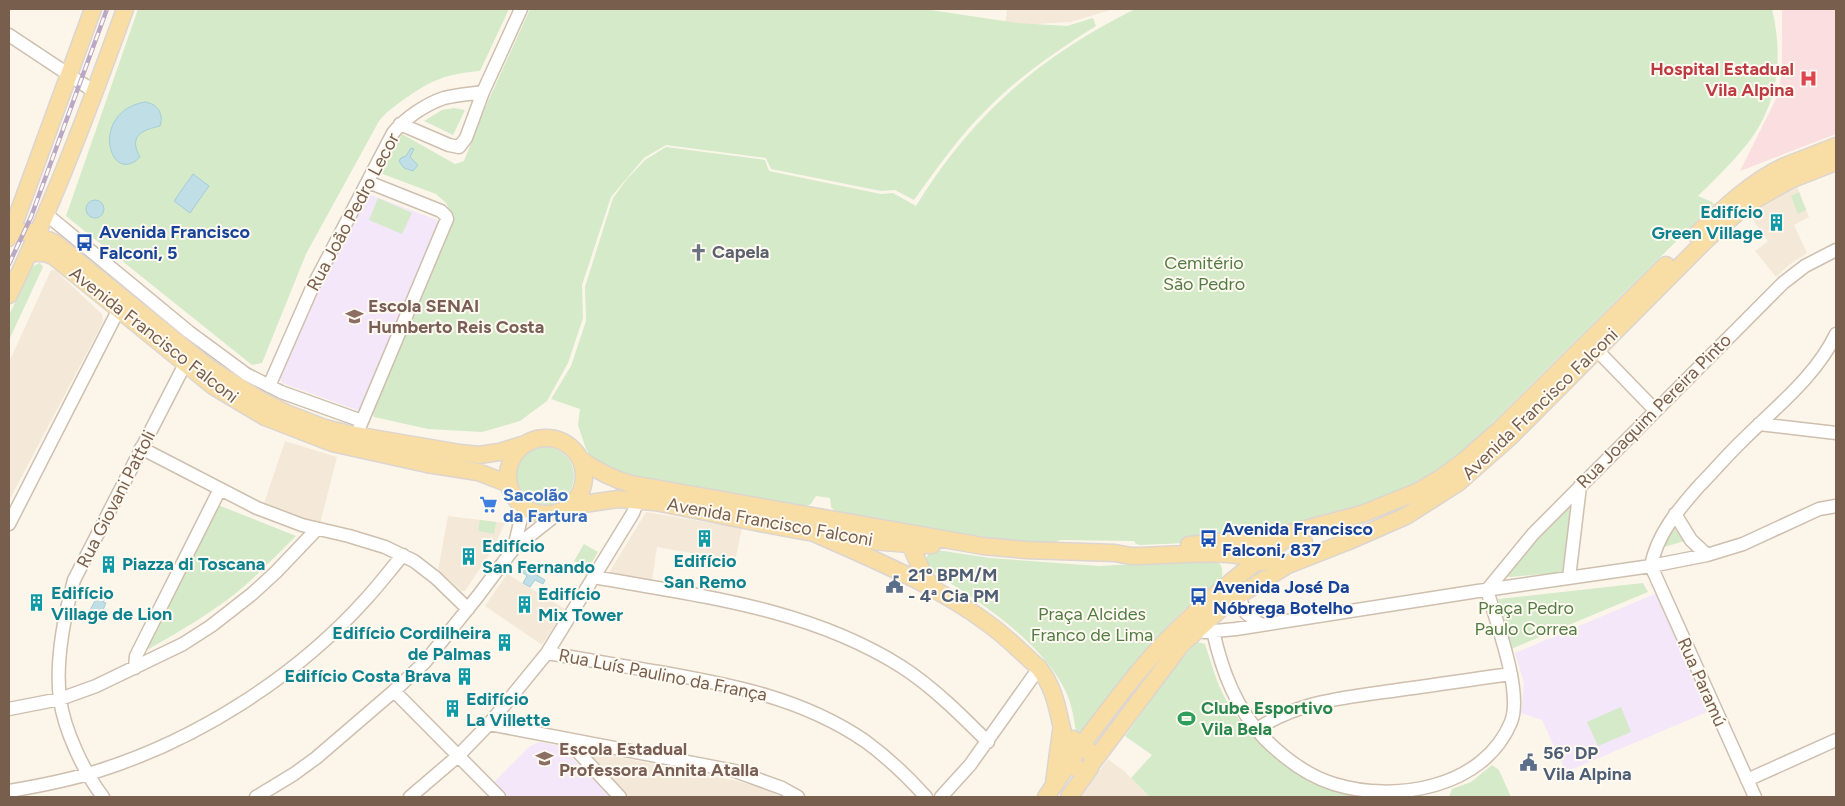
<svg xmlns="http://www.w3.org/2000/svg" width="1845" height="806" viewBox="0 0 1845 806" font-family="Figtree,sans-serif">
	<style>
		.residential { fill: #f4e9d9 }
		.education { fill: #f3e7f9 }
		.medical { fill: #fadee0 }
		.green { fill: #d4eac8 }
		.water { fill: #bfdee6; stroke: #a5cdd8 }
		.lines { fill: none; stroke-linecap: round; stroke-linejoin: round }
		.minor-casing { stroke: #cebfaf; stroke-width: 15 }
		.major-casing { stroke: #dcd5d1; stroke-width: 19 }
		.minor { stroke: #fff; stroke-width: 12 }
		.major { stroke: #f8dda5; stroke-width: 16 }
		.rail-casing { stroke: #baa8c7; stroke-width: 4.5 }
		.rail { stroke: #fffaf1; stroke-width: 2.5; stroke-dasharray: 8; stroke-linecap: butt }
		.labels { text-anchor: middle; stroke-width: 4; stroke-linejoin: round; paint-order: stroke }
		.health-label { font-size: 18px; font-weight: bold; fill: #be3a42; stroke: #fffaf1; text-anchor: end }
		.street-label { font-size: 18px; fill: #775e4d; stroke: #fffaf1 }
		.culture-label { font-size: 18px; font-weight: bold; fill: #0d838f; stroke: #fffaf1; text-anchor: start }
		.transit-label { font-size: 18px; font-weight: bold; fill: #164399; stroke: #fffaf1; text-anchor: start }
		.worship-label { font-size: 18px; font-weight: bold; fill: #5b616d; stroke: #fffaf1; text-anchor: start }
		.park-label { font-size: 18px; fill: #537c45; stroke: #fffaf1 }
		.education-label { font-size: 18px; font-weight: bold; fill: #785e54; stroke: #fffaf1; text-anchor: start }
		.shop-label { font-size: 18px; font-weight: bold; fill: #366cbe; stroke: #fffaf1; text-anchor: start }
		.service-label { font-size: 18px; font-weight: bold; fill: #4e5e75; stroke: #fffaf1; text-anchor: start }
		.leisure-label { font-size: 18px; font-weight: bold; fill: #27864d; stroke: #fffaf1; text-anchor: start }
	</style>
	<rect width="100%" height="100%" fill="#fcf6ea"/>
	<path class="residential" d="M1007 9H1114L1071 22 1005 26Z
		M1797 186 1809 217 1794 225 1807 253 1789 265 1776 277 1755 251 1768 241 1748 213Z
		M51 270H55L102 314 103 322 9 501V362Z
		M285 441 337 457 320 524 263 506Z
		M646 512 742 528 735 561 657 547 652 580 612 573 610 571Z
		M448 516 505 523 493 549 465 591H462L438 570Z
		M507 574 565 609 542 645 485 606Z
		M588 751 733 780 769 790 782 797H629L586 753Z
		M1108 759 1124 771 1150 797H1080Z"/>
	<path class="education" d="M371 195 437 220 440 224 360 411 282 383 279 375 335 256 361 205Z
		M1657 593 1707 712 1566 772 1542 720 1521 713 1524 683 1515 653Z
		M539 742 560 746 611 797H506L493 783 530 746Z"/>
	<path class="medical" d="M1782 9H1836V134L1740 171 1779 93 1782 65Z"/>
	<path class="green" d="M138 9H509L480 71C446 74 431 80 403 100 395 106 386 112 379 121L306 254 262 363 252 365 66 216Z
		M530 9H924L1017 23 1067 26 1093 18 1096 26C1058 50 1021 75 989 107 960 135 937 168 914 200L895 190 881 191 771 169 766 158 666 145 644 158 611 197 582 285 583 318 568 363 547 401 520 421 482 432 428 429 374 417 373 413 375 407 447 237 454 217 446 203 436 194 380 173 402 134 455 164 464 161 485 108Z
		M1135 9H1772C1784 60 1778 108 1743 149 1729 166 1713 181 1698 196L1712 202 1714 204 1461 454 1422 481 1376 503 1294 526 1185 543 1140 545 1136 544 1134 541 1059 540 1055 544C981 539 909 525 836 512L831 507 830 498 816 496 811 504 803 507 610 473 592 460 586 449 578 425 580 409 551 399 571 366 586 321 585 287 613 198 627 179 645 160 666 147 765 160 769 171 881 194 893 193 916 206C973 114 1039 57 1135 9Z
		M454 108 465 110 453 135 424 121 442 110Z
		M1799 192 1806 210 1798 214 1791 196Z
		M378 198 412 213 402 234 369 220Z
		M40 263 43 267 9 340V315L33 266Z
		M516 476a29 29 0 1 1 58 0a29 29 0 1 1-58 0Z
		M218 505 296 536C281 551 265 567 249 582 219 609 182 630 147 650Z
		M1570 505 1565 572 1511 577 1502 576Z
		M480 520 496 522 494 534 478 531Z
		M1675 529 1684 541 1661 548Z
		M584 544 598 552 588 569 574 561Z
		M937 550 990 558 1099 566 1209 560 1215 561 1221 565C1222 569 1223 573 1222 577 1219 583 1189 605 1182 612 1143 648 1113 694 1080 736L1076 732C1074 719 1072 705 1066 692 1042 641 976 599 930 570L925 562C927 555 929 552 937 550Z
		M1643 583 1648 592 1511 649 1498 599Z
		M1197 642 1205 644C1211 662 1216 681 1225 698 1241 728 1283 771 1316 782 1337 789 1361 792 1383 797H1150L1131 778 1152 755 1125 736 1177 664Z
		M1621 707 1631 732 1598 746 1587 722Z
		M1492 765 1499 770 1511 797H1449L1452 789 1471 782Z"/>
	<path class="water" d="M145 102C158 104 164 114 160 126 142 130 128 136 140 157 110 188 88 112 145 102Z
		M411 148 414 149 410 157 418 165 413 171 404 168 399 161 401 158 406 156Z
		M193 174 209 186 190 213 174 201Z
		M86 209a9 9 0 1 1 18 0a9 9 0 1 1-18 0Z
		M523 567 545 580 543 584 535 580 530 587 523 583 527 576 521 571Z
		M99 593 106 597 103 602 106 603 102 612H99L97 616 89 612Z"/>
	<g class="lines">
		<defs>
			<path id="minor" d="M9 35 95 92
				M400 124 449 145 459 147 466 138 483 92 521 9
				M46 214 189 332 246 374 281 392 362 421
				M1591 344 1655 410
				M269 386 312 288 393 133C405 118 426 104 444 98 457 95 470 94 483 92
				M1759 424 1836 433
				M360 426 447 219 446 216 441 211 368 182
				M141 448 257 508 302 525 349 536 385 547 414 561 436 578 468 609
				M1675 514 1691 540 1707 555
				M9 524 123 301
				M514 548 521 518 517 500
				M1651 566C1657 534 1678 510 1699 486 1714 471 1728 454 1744 439 1776 407 1816 376 1836 334
				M1651 566 1755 797
				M594 577C700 596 809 608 902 667 933 687 961 715 988 742
				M1569 578 1580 486
				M1238 595 1246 613 1261 625
				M1213 631C1222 671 1236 709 1265 739 1284 758 1308 776 1334 784 1395 803 1484 788 1511 722 1523 692 1496 621 1487 590L1533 534 1783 283 1805 266 1836 250
				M1204 632 1236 629 1478 591 1651 566 1707 555 1743 544 1819 509 1836 506
				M547 653C584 659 621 666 659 672 732 685 802 698 865 741 887 757 908 777 926 797
				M135 668 136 656 220 489
				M394 691 499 797
				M9 709 60 699 96 686 183 644 211 626 252 594 276 572 317 529
				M489 724 735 771 782 788 798 797
				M1257 729C1299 701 1348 697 1398 690 1436 685 1473 679 1511 674
				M576 741 579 753 620 797
				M1747 780 1836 740
				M9 791C39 786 69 780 98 771 197 740 296 677 366 599 379 585 390 570 403 555
				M103 797C84 772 64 730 60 699 55 661 64 617 74 580L185 364
				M256 797 294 774 316 758 394 691 425 662 478 596 514 548 561 511
				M410 797 458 756 489 724 547 653 633 513 638 500
				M941 797 970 765 1039 668"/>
			<path id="major" d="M12 232H30L55 243 209 368 260 400 286 413 325 428 349 434 460 453 479 455 499 452 525 444
				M1696 235C1721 210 1752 181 1785 166 1802 159 1819 153 1836 146
				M9 238 93 9
				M29 253H45L53 256 213 386 265 417 332 443 427 464 478 472 509 484
				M9 295C54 202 90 106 125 9
				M508 476a38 38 0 1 1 76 0a38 38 0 1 1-76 0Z
				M580 459C597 471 612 479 631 484L983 546 1026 550 1115 553 1131 556C1163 556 1196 552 1228 554 1249 555 1267 566 1288 565L1349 541 1406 516 1458 483 1509 438 1708 238 1746 205 1790 180 1836 162
				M569 506 618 499 654 502C746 519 838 543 932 545
				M814 533C874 560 937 585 990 625 1008 638 1023 654 1039 668 1060 696 1057 719 1068 749 1070 754 1070 760 1073 764 1076 771 1084 771 1090 768L1093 760 1090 752 1080 747 1046 797
				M907 537 922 571 932 588
				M1189 545 1264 538 1294 532 1362 514 1419 491 1441 478 1465 460 1498 431 1666 265
				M1073 739 1080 747C1109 710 1136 671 1169 638 1206 600 1249 567 1291 535
				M1093 762 1181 645 1228 602 1299 558C1307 548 1306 540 1297 532
				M1054 783 1061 731
				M1069 797 1090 768"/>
		</defs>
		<use href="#minor" class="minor-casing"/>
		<use href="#major" class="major-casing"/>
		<use href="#minor" class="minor"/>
		<use href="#major" class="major"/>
		<defs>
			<path id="rail" d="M9 264 31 217 107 9"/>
		</defs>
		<use href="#rail" class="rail-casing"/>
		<use href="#rail" class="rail"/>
	</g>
	<defs>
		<symbol id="hospital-bare" viewBox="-9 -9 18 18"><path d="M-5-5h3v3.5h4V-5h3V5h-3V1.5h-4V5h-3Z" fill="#e0444e" stroke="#fffaf1" stroke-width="2.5" paint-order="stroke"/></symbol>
		<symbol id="building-bare" viewBox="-9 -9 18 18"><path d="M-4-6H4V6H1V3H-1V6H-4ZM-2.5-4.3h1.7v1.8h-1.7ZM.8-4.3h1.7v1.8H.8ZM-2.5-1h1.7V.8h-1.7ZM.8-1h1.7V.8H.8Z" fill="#0f9aa8" stroke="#fffaf1" stroke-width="2.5" paint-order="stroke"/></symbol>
		<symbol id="bus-bare" viewBox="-9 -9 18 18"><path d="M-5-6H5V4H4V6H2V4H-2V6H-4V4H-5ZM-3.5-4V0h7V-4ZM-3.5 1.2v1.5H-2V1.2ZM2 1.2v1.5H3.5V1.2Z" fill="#1a4fb4" stroke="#fffaf1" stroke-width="2.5" paint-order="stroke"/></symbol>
		<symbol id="church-bare" viewBox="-9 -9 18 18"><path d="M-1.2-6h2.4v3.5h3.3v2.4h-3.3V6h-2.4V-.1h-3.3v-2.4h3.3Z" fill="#6b7280" stroke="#fffaf1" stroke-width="2.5" paint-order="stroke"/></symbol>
		<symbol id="university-bare" viewBox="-9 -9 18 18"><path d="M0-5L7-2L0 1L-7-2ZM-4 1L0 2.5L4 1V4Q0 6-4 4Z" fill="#8d6e63" stroke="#fffaf1" stroke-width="2.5" paint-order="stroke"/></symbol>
		<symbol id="supermarket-bare" viewBox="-9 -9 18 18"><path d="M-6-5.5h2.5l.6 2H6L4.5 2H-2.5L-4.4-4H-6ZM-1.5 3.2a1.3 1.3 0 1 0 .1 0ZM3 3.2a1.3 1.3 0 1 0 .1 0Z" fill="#3f7fe0" stroke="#fffaf1" stroke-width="2.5" paint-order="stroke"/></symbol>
		<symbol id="civic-bare" viewBox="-9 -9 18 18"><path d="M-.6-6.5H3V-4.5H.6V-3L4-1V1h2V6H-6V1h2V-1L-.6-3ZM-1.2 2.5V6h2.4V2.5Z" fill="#5c6f8a" stroke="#fffaf1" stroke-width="2.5" paint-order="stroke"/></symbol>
		<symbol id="stadium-bare" viewBox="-9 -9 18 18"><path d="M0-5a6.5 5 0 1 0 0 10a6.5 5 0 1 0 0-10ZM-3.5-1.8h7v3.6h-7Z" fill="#2e9e5b" stroke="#fffaf1" stroke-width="2.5" paint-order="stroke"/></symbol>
		<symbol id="school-bare" viewBox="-9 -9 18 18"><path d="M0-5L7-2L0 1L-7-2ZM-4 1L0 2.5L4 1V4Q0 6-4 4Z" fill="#8d6e63" stroke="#fffaf1" stroke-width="2.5" paint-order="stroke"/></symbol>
	</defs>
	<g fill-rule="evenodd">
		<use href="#hospital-bare" x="1796" y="66" width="25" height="25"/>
		<use href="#building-bare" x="1764" y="210" width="25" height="25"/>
		<use href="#bus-bare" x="72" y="230" width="25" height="25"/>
		<use href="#church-bare" x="686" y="240" width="25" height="25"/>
		<use href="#university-bare" x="342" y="304" width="25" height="25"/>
		<use href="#supermarket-bare" x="476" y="492" width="25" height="25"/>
		<use href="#building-bare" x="692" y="526" width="25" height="25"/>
		<use href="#bus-bare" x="1196" y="526" width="25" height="25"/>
		<use href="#building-bare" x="456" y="544" width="25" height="25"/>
		<use href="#building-bare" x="96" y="552" width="25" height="25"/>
		<use href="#civic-bare" x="882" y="572" width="25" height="25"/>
		<use href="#bus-bare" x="1186" y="584" width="25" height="25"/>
		<use href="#building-bare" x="24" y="590" width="25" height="25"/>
		<use href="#building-bare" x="512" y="592" width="25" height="25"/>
		<use href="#building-bare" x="492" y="630" width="25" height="25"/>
		<use href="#building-bare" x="452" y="664" width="25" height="25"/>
		<use href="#building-bare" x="440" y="696" width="25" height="25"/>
		<use href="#stadium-bare" x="1174" y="706" width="25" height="25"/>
		<use href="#school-bare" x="532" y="746" width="25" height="25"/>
		<use href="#civic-bare" x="1516" y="750" width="25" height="25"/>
	</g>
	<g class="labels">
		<g class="health-label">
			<text x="1794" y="75">Hospital Estadual<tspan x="1794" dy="21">Vila Alpina</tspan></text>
		</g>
		<g class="street-label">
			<text transform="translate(353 212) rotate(-62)" y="6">Rua João Pedro Lecor</text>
			<text transform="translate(154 335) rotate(38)" y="6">Avenida Francisco Falconi</text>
			<text transform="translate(1540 404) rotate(-44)" y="6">Avenida Francisco Falconi</text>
			<text transform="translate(1654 411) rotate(-45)" y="6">Rua Joaquim Pereira Pinto</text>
			<text transform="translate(116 499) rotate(-63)" y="6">Rua Giovani Pattoli</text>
			<text transform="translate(770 522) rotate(10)" y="6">Avenida Francisco Falconi</text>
			<text transform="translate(663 675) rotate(11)" y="6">Rua Luís Paulino da França</text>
			<text transform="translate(1702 682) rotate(66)" y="6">Rua Paramú</text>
		</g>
		<g class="culture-label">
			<text x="1763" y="218" text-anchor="end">Edifício<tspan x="1763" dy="21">Green Village</tspan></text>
			<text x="482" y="552">Edifício<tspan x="482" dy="21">San Fernando</tspan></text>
			<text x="705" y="567" text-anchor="middle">Edifício<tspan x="705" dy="21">San Remo</tspan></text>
			<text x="122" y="570">Piazza di Toscana</text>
			<text x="51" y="599">Edifício<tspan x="51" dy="21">Village de Lion</tspan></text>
			<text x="538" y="600">Edifício<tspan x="538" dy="21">Mix Tower</tspan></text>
			<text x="491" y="639" text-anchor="end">Edifício Cordilheira<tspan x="491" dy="21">de Palmas</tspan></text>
			<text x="451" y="682" text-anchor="end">Edifício Costa Brava</text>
			<text x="466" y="705">Edifício<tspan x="466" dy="21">La Villette</tspan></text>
		</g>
		<g class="transit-label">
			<text x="99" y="238">Avenida Francisco<tspan x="99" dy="21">Falconi, 5</tspan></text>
			<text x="1222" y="535">Avenida Francisco<tspan x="1222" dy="21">Falconi, 837</tspan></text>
			<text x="1213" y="593">Avenida José Da<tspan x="1213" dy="21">Nóbrega Botelho</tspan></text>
		</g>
		<g class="worship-label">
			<text x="712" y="258">Capela</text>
		</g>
		<g class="park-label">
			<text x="1204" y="269">Cemitério<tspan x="1204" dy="21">São Pedro</tspan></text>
			<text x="1526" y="614">Praça Pedro<tspan x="1526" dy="21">Paulo Correa</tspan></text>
			<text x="1092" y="620">Praça Alcides<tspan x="1092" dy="21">Franco de Lima</tspan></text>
		</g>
		<g class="education-label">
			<text x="368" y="312">Escola SENAI<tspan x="368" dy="21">Humberto Reis Costa</tspan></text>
			<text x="559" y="755">Escola Estadual<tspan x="559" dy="21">Professora Annita Atalla</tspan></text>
		</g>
		<g class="shop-label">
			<text x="503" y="501">Sacolão<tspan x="503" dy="21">da Fartura</tspan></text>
		</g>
		<g class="service-label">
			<text x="908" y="581">21º BPM/M<tspan x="908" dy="21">- 4ª Cia PM</tspan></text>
			<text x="1543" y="759">56º DP<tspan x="1543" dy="21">Vila Alpina</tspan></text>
		</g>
		<g class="leisure-label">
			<text x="1201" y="714">Clube Esportivo<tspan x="1201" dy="21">Vila Bela</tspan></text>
		</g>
	</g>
	<rect width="1845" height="806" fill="none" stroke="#775e4d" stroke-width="20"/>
</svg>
